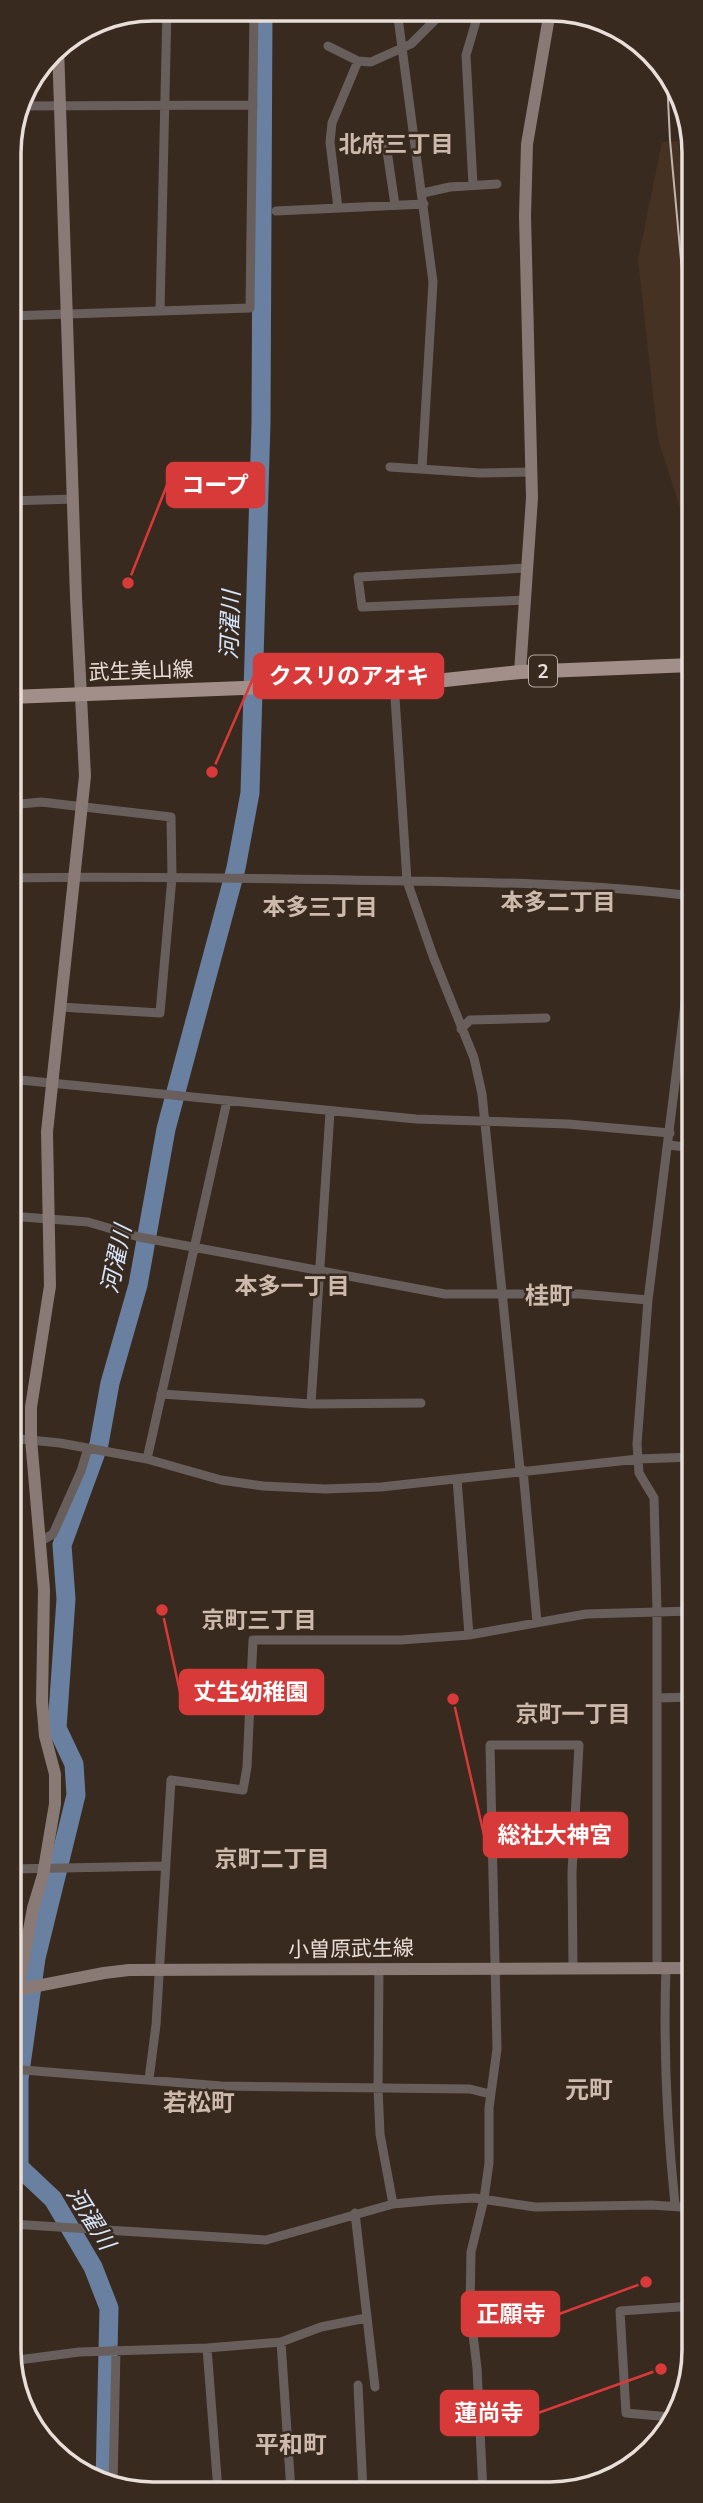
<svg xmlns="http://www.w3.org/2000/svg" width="703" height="2503" viewBox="0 0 703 2503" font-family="Mulish,'Noto Sans JP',sans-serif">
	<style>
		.built { fill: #463223 }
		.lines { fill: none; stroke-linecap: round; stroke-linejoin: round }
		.river { stroke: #6980a0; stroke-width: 19 }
		.street { stroke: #685f5c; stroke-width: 9 }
		.secondary { stroke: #897a76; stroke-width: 12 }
		.primary { stroke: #a28f89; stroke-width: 14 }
		.tram { stroke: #c1b6ae; stroke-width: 2 }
		.labels { text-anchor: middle; stroke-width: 5; stroke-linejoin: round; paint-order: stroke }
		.shield { fill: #392a1f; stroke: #b4a9a0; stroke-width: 2 }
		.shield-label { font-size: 19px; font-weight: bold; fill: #e9dfd8 }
		.street-label { font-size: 21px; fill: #e9dfd8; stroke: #392a1f }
		.neighbourhood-label { font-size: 23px; font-weight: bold; fill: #cdbaad; stroke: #392a1f }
		.water-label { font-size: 23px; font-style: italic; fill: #d6e6fc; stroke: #392a1f }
		.quarter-label { font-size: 24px; font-weight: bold; fill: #cdbaad; stroke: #392a1f }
		.rim { fill: none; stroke: #e9dfd8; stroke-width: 3.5 }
		.leader { fill: none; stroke: #d83a3a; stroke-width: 2.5 }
		.callout-dot { fill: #d83a3a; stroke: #392a1f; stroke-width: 2.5 }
		.callout { fill: #d83a3a; stroke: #d83a3a; stroke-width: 2.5 }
		.callout-label { font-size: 23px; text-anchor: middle; font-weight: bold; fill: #fff }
	</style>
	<rect width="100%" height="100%" fill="#392a1f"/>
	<path class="built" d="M678 141 692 256V545L658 439 638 260 662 142Z"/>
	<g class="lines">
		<path class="river" d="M105 2481 109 2308 93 2267 53 2199 19 2167V2079L36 1958 76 1795 74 1764 57 1728 66 1599 62 1545 99 1444 110 1383 138 1285 166 1129 236 868 250 793 261 423 263 9"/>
		<path class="street" d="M397 10 433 282 422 468
			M328 46 358 61 371 62 411 44 444 11
			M18 106 253 105
			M386 144 395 205
			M9 165 15 316
			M473 185 466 55 479 11
			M423 193 450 187 497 184
			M338 208 330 142 332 123 358 61
			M276 211 424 204
			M160 311 167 9
			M9 316 250 308 254 9
			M390 467 480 473 530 472
			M9 501 74 499
			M525 600 362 607 358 577 527 568
			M394 682 407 881 433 956 474 1058 482 1094 520 1470
			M10 805 41 802 171 817 172 877 160 1013 60 1007
			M10 878C123 876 236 878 349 880 464 882 578 882 692 896
			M461 1029 470 1020 546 1018
			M10 1079 416 1119 568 1124 670 1133
			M669 1145 693 1148
			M10 1216 88 1222 139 1237 445 1294H580L648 1300
			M161 1394 311 1404 421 1403
			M311 1404 330 1112
			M10 1438 60 1443 147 1459 221 1480 263 1486 325 1489 381 1487 638 1459 693 1457
			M147 1459 227 1101
			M523 1470 537 1622
			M457 1479 469 1635
			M41 1541 53 1534 81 1471 88 1448
			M657 1698 693 1697
			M11 1869 166 1866
			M657 1967V1611L654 1498 639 1473 637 1444 648 1300 692 947
			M666 1967C663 2047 667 2126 675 2205
			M379 1968 378 2088 380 2134 393 2204
			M11 2069 221 2086 470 2089 490 2094
			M149 2079 156 2025 171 1780 243 1790 247 1767 253 1640H401L469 1635 586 1614 693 1611
			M355 2213 375 2387
			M11 2224 266 2240 393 2204 436 2200 475 2198 535 2207 652 2205 694 2208
			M281 2342 291 2491
			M207 2348 218 2491
			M11 2361 79 2352 207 2348 281 2342 321 2327 366 2318
			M358 2385 363 2491
			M670 2417 626 2413 620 2311 694 2306
			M113 2485 116 2350
			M483 2492 477 2368 470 2309 471 2252 484 2199 489 2163V2108L497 2049 490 1745H579L572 1872 573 1968"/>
		<path class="secondary" d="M520 672 532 498 525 216 527 144 550 11
			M18 1990 33 1908 43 1875 55 1804V1774L45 1736 42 1701 44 1590 31 1439V1407L50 1286 47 1132 85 776 76 597 58 46
			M11 1991 104 1973 129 1970 694 1968"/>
		<path class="primary" d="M10 697 445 680 520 672 692 665"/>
		<path class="tram" d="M667 79 670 140 692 380"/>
	</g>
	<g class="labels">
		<rect class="shield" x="529" y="655.5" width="28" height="31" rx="5"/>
		<g class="shield-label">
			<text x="543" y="678">2</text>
		</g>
		<g class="street-label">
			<text transform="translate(141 671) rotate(-2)" y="7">武生美山線</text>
			<text transform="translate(351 1949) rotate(-1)" y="7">小曽原武生線</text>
		</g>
		<g class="neighbourhood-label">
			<text x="396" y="152">北府三丁目</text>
			<text x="558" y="910">本多二丁目</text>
			<text x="320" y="915">本多三丁目</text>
			<text x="292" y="1294">本多一丁目</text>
			<text x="259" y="1628">京町三丁目</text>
			<text x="573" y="1722">京町一丁目</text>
			<text x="272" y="1867">京町二丁目</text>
		</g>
		<g class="water-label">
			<text transform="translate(230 625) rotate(-88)" y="8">河濯川</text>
			<text transform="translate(116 1259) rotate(-78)" y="8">河濯川</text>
			<text transform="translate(91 2218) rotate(58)" y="8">河濯川</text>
		</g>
		<g class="quarter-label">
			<text x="549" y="1304">桂町</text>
			<text x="589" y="2098">元町</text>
			<text x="199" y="2111">若松町</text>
			<text x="291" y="2453">平和町</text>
		</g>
	</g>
	<path d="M0 0H703V2503H0ZM153 21H550A132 132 0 0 1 682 153V2350A132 132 0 0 1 550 2482H153A132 132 0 0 1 21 2350V153A132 132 0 0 1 153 21Z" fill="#392a1f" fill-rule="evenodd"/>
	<path class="rim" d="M153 21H550A132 132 0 0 1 682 153V2350A132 132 0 0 1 550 2482H153A132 132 0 0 1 21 2350V153A132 132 0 0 1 153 21Z"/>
	<path class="leader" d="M128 583L167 485M212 772L254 676M162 1610L180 1692M453 1699L484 1835M646 2282L559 2314M661 2369L538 2413"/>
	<g class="callout-dot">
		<circle cx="128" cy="583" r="7"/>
		<circle cx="212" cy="772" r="7"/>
		<circle cx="162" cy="1610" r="7"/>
		<circle cx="453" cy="1699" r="7"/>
		<circle cx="646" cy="2282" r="7"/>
		<circle cx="661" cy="2369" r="7"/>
	</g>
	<g class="callout">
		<rect x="167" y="463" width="97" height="44" rx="7"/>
		<rect x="254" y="654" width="189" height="44" rx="7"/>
		<rect x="180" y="1670" width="143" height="44" rx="7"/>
		<rect x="484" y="1813" width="143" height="44" rx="7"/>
		<rect x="462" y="2292" width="97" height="44" rx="7"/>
		<rect x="441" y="2391" width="97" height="44" rx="7"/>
	</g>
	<g class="callout-label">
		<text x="215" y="493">コープ</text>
		<text x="349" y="684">クスリのアオキ</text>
		<text x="251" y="1700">丈生幼稚園</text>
		<text x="555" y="1843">総社大神宮</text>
		<text x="511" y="2322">正願寺</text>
		<text x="489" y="2421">蓮尚寺</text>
	</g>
</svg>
